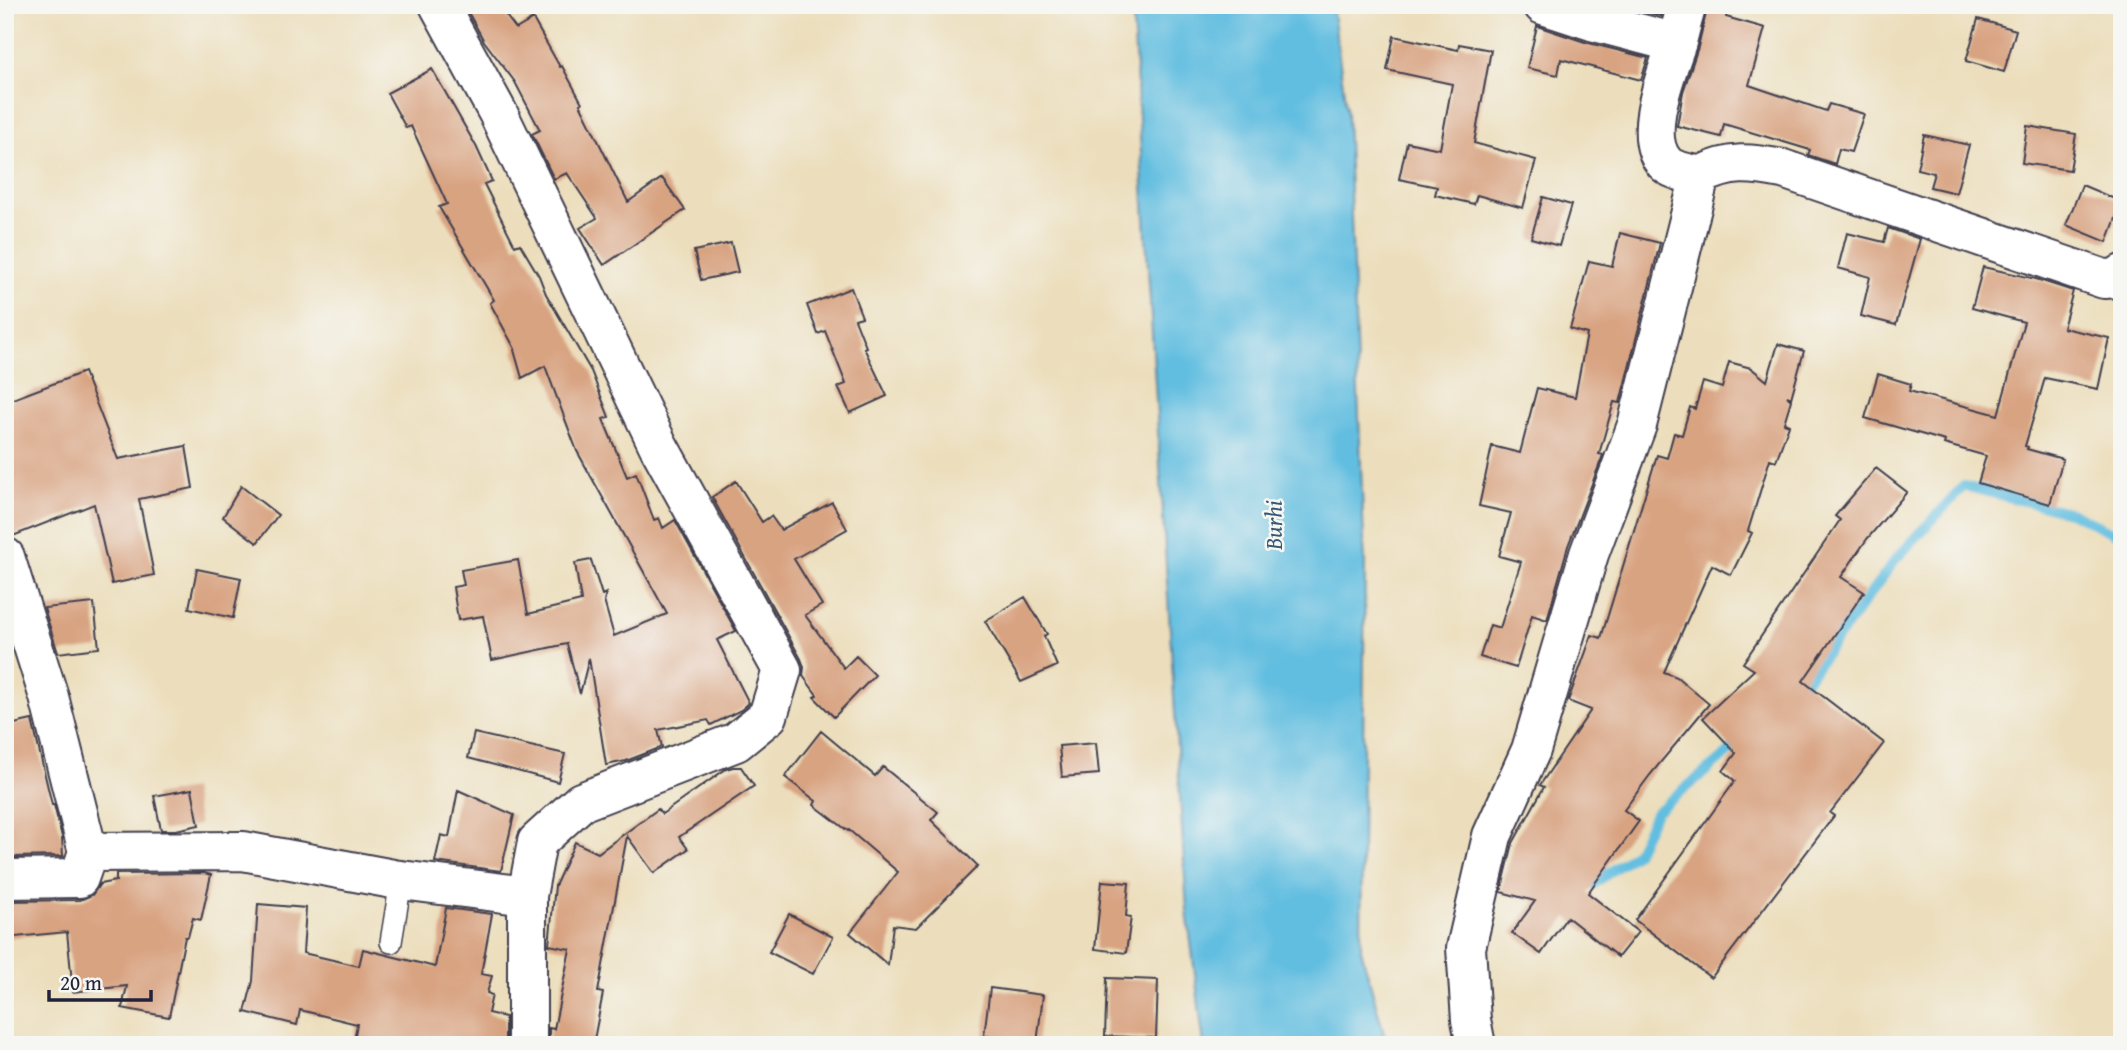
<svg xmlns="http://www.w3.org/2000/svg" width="2127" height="1050" viewBox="0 0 2127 1050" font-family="'Gentium Book Plus',serif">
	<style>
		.water { fill: #62bee0; stroke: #42708e; stroke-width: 2 }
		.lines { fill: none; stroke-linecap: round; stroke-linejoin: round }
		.stream { stroke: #62bee0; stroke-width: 10 }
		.building { fill: #d8a381 }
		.service-casing { stroke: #403e4e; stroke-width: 24 }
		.minor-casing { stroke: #403e4e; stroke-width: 42 }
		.service { stroke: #fff; stroke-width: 21 }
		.minor { stroke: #fff; stroke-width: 38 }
		.labels { text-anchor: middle; stroke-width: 5; stroke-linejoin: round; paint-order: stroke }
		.water-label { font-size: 23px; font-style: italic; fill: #385975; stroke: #f6f6f2 }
	</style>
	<rect width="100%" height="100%" fill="#f6f6f2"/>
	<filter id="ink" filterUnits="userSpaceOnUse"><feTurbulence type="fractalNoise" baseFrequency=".0143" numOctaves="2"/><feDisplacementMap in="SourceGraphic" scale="14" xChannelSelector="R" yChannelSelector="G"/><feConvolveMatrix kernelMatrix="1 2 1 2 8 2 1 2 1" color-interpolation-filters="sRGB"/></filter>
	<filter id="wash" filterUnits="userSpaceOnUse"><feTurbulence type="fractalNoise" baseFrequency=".00686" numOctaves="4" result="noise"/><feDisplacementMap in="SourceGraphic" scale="28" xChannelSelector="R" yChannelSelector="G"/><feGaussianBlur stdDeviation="1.57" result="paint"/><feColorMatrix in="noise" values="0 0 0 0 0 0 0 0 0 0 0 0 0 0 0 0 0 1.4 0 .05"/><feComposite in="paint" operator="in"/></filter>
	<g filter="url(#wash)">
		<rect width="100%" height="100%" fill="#ecdebc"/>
		<path class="water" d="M1132 5H1332L1347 114 1365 566 1361 949 1387 1045H1204L1187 911Z"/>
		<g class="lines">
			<path class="stream" d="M1796 694 1896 559 1964 486 2072 513 2122 537
				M1594 884 1636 853 1656 812 1727 754 1740 739"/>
		</g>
		<g id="blocks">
			<path class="building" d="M464 5H498L516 29 533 19 560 67 562 66 582 103 580 104 628 202 662 178 685 210 604 265 580 228 597 218 567 173 554 179 532 134 540 130 515 82 484 41Z
				M1618 5H1664L1661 16Z
				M1708 5H1729L1726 17 1765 28 1749 85 1826 111 1829 104 1864 114 1851 152 1839 149 1835 164 1808 155 1810 150 1724 124 1721 137 1677 126 1683 92 1698 47Z
				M1978 19 2016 30 2004 72 1966 61Z
				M1537 26 1585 42 1648 58 1641 80 1561 59 1558 75 1527 68Z
				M1394 36 1458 50 1459 44 1491 50 1474 143 1536 160 1523 208 1477 195 1474 204 1435 195 1437 187 1399 179 1407 142 1440 149 1452 84 1387 70Z
				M432 69 476 146 492 181 484 184 515 246 520 244 539 276 546 294 591 371 609 417 603 419 627 477 636 473 654 520 659 518 663 528 675 520 736 631 717 640 749 703 741 710 711 725 708 720 658 730 662 747 626 761 606 765 589 658 580 694 567 644 492 660 483 616 458 620 453 587 464 585 461 570 518 560 528 614 581 601 575 563 591 560 602 595 606 593 604 601 614 636 667 614 577 451 545 366 522 378 514 350 515 349 490 303 494 300 439 207 447 204 411 126 406 128 387 93Z
				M2027 126 2076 134 2070 170 2022 163Z
				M1924 135 1969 145 1956 193 1930 187 1934 173 1917 169Z
				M2082 185 2122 202 2107 242 2066 225Z
				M1543 197 1571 205 1559 246 1531 238Z
				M1888 228 1920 239 1896 325 1861 316 1870 277 1838 268 1847 233 1884 242Z
				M1620 233 1660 243 1620 403 1614 402 1599 454 1603 455 1568 546 1547 620 1532 615 1516 668 1480 657 1490 625 1500 628 1521 562 1499 556 1511 513 1479 506 1492 446 1520 453 1537 388 1575 397 1587 334 1570 329 1589 261 1612 266Z
				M731 243 738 272 701 280 694 251Z
				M1983 267 2036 279 2073 291 2063 328 2109 338 2098 389 2045 378 2025 446 2028 447 2027 449 2063 459 2050 504 1978 483 1986 456 1944 444 1945 441 1865 418 1878 374 1911 384 1909 391 1998 415 2024 322 1972 308Z
				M851 288 862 317 855 319 866 347 864 348 887 396 850 413 838 387 846 384 825 331 818 334 807 305Z
				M1778 344 1804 351 1791 398 1787 396 1791 400 1784 423 1789 425 1776 461 1770 459 1748 531 1752 533 1731 575 1712 565 1664 672 1677 677 1709 704 1650 775 1624 810 1639 821 1588 893 1638 932 1618 957 1567 917 1541 954 1512 933 1535 901 1501 892 1513 843 1544 787 1540 785 1591 710 1568 701 1592 635 1601 638 1657 455 1667 458 1674 433 1682 435 1690 407 1695 409 1703 382 1722 388 1729 362 1751 368 1767 381Z
				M84 372 118 459 186 446 193 488 139 499 154 575 112 584 94 504 13 536 5 517V402Z
				M1876 468 1907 492 1867 539 1841 577 1864 592 1803 681 1884 743 1830 813 1834 816 1711 978 1635 920 1735 781 1723 771 1736 753 1703 718 1754 670 1743 663 1840 520 1835 516Z
				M736 481 762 522 771 516 781 530 832 502 847 529 794 559 822 605 805 615 844 668 856 656 875 675 834 717 814 697 817 695 803 676 804 667 801 659 712 497Z
				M241 486 278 515 257 543 223 517Z
				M197 569 241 578 233 618 189 608Z
				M1025 597 1047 634 1044 636 1057 666 1021 682 985 621Z
				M94 603 99 648 58 653 44 608Z
				M32 720 52 805H54L62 837 63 856 11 857 5 812V726Z
				M821 731 875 776 883 767 938 812 931 820 978 866 916 928 893 925 888 965 850 933 898 872 849 830 848 831 814 805 816 801 785 777Z
				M474 733 565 754 558 782 468 758Z
				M1096 743 1099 774 1062 777 1059 746Z
				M733 767H741L754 786 679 837 688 849 654 873 627 836 598 992 603 993 593 1045H549V1028L554 1029 570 949 549 945 555 886 575 842 598 853 658 809 662 814 726 769Z
				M192 789 199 825 176 830H161L154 796Z
				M458 790 514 815 501 871 435 862 441 835 449 837Z
				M204 873 211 875 201 920 193 918 188 937H185L169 1017 122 1008 127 986 73 992 67 932 5 938V901L80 900 92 895 100 884 116 881V874Z
				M1102 881 1129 883 1126 916 1131 917 1126 953 1095 949Z
				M258 904 306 908 303 953 359 966 363 949 435 967 446 908 492 914 481 974 492 976 487 993 492 995 488 1013 505 1017V1045H353L357 1024 300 1010 297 1025 245 1012 253 981Z
				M789 914 833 937 813 974 769 952Z
				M1107 978 1158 980 1156 1038 1105 1036Z
				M990 988 1043 995 1037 1043 984 1036Z"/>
		</g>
	</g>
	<g filter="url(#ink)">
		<use href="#blocks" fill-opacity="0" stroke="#403e4e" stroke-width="2"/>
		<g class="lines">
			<defs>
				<path id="service" d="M391 942 401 881"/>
				<path id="minor" d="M439 5 498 113 659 447 782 670 768 716 736 742 581 802 537 842 527 896V1045
					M1543 5 1592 21 1676 43
					M1700 176C1730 160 1751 163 1783 169L2104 279 2119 278 2122 274
					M5 557 49 697 88 852 243 851 393 879 527 896
					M5 879 79 878 88 852
					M1476 1045 1471 1020 1466 948 1492 836 1531 750 1589 554 1637 425 1700 176C1690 173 1672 171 1665 163 1640 136 1667 72 1677 42 1680 30 1683 18 1687 5"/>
			</defs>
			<use href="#service" class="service-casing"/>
			<use href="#minor" class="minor-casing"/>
			<use href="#service" class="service"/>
			<use href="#minor" class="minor"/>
		</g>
	</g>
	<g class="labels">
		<g class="water-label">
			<text transform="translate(1274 525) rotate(-90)" y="8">Burhi</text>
		</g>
	</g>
	<rect width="2127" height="1050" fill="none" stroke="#f6f6f2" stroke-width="28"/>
	<path d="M49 990v10h102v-10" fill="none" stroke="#22223b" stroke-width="3.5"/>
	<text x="60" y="990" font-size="21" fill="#22223b" stroke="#f6f6f2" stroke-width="5" paint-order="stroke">20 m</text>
</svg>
